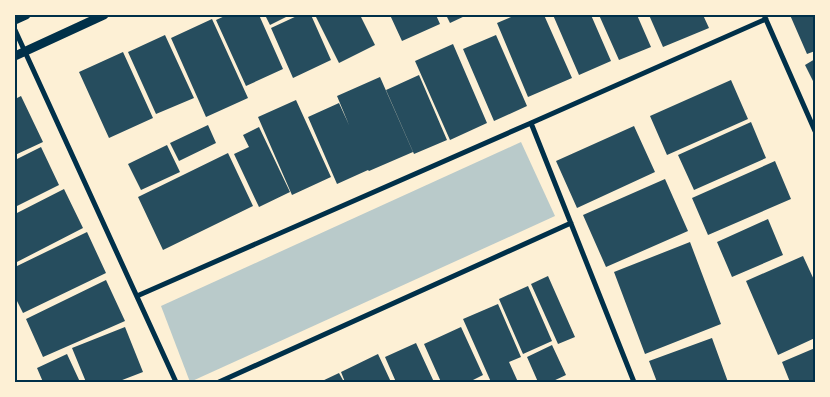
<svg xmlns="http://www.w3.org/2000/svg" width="830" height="397" viewBox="0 0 830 397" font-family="'Exo 2',sans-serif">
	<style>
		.green { fill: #b9caca }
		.building { fill: #264d5e }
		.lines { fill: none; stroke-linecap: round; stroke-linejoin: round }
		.minor { stroke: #003049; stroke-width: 5 }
		.tertiary { stroke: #003049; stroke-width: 9 }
		.neatline { fill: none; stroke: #003049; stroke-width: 2 }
	</style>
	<rect width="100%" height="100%" fill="#fdf0d5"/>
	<path class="green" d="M521 142 555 216 190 382 161 306Z"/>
	<path class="building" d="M227 15H259L283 69 246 86 216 20Z
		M265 15H290L270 25Z
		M299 15H311L331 60 293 78 271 28Z
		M315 15H360L375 45 339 63Z
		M390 15H436L440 24 402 41Z
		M446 15H467L450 23Z
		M516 15H544L572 78 528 97 497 23Z
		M553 15H591L611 61 579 75Z
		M599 15H637L651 47 619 60Z
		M649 15H703L709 28 663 47Z
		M790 15H815V51L807 54Z
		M212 19 248 98 206 117 171 38Z
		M165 35 194 98 156 114 128 52Z
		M496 35 527 106 494 121 463 49Z
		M453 44 487 123 450 140 415 61Z
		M123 52 153 118 109 138 79 72Z
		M815 59V85L805 65Z
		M419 75 447 140 414 154 386 90Z
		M380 77 413 152 369 171 368 170 337 184 308 117 339 103 349 125 337 96Z
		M731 80 748 119 667 155 650 116Z
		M21 96 43 142 15 155V99Z
		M296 100 331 177 292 195 258 117Z
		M751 122 766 158 694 190 678 155Z
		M208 125 216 143 179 161 170 143Z
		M634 126 655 172 577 208 556 161Z
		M259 127 290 192 259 207 234 154 249 147 243 135Z
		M167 145 180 172 141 190 128 164Z
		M41 147 59 185 15 207V160Z
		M228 153 253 206 163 250 138 197Z
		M775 161 791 199 708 235 692 198Z
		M665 179 688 231 606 267 583 215Z
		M64 189 83 228 15 263V214Z
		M768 219 783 255 732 277 717 242Z
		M87 232 106 273 23 313 15 297V267Z
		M690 242 721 324 645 354 614 272Z
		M803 256 815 282V338L778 355 746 281Z
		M548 276 575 337 558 344 531 284Z
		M106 280 125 321 43 357 26 319Z
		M528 286 552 341 523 354 499 299Z
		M498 304 521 357 509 362 518 382H491L463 319Z
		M125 327 143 372 117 382H86L72 348Z
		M461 327 483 375 469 382H441L424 344Z
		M712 338 728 382H657L649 361Z
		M416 343 434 382H396L385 357Z
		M552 345 566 375 551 382H538L527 357Z
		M815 348V382H790L782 362Z
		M67 354 80 382H43L37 368Z
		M378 354 391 382H345L341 372Z
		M339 373 344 382H320Z"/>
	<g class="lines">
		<path class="minor" d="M764 15 815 131
			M15 30 176 382
			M531 123 634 382
			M137 296 531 123 766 19
			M219 382 571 223"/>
		<path class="tertiary" d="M15 20 26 15
			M15 56 104 15"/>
	</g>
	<rect width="830" height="397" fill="none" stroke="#fdf0d5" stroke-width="32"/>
	<rect x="16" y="16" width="798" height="365" class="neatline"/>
</svg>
